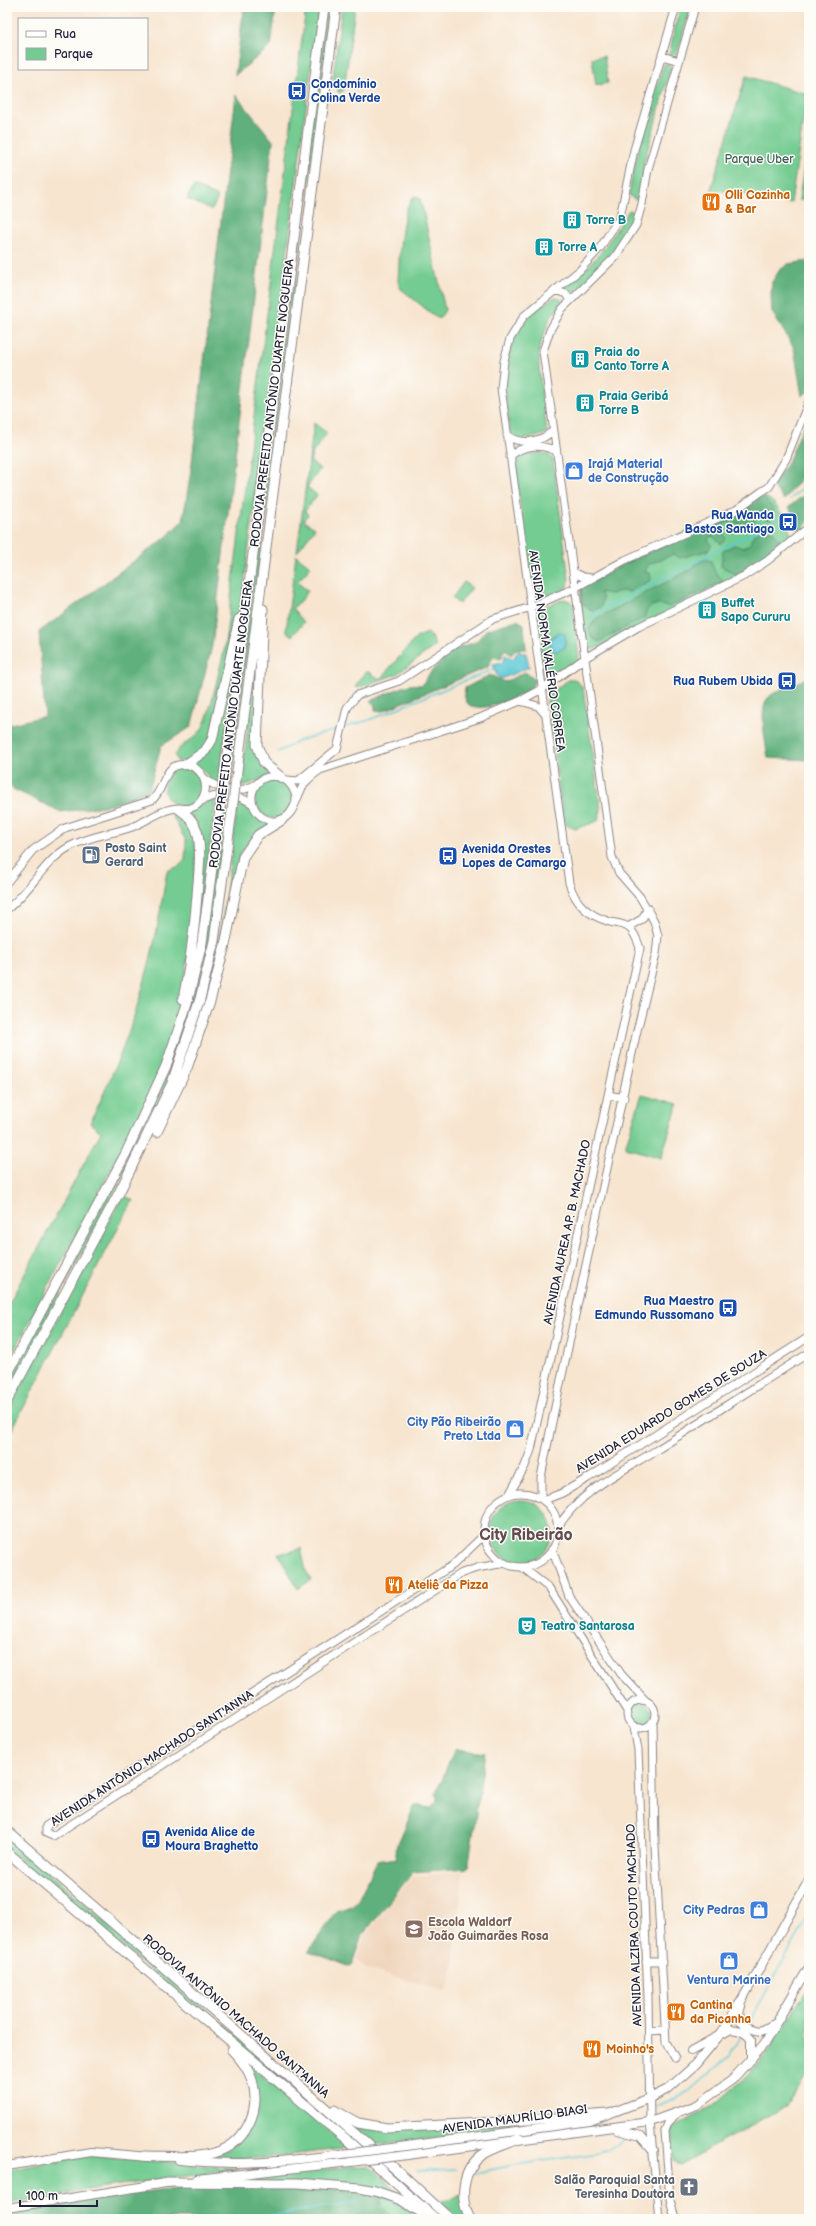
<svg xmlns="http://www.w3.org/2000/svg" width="816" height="2226" viewBox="0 0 816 2226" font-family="'Balsamiq Sans',sans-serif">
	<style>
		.built { fill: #f0d5bc }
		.green { fill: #74cc92; stroke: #4b7766 }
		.forest { fill: #5fb07c; stroke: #40695c }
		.water { fill: #5dc9d6; stroke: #407688 }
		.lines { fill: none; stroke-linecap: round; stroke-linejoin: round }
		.stream { stroke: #5dc9d6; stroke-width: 1.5 }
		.secondary-casing { stroke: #8c8485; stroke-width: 9 }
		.primary-casing { stroke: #8c8485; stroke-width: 10 }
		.highway-casing { stroke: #8c8485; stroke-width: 11 }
		.secondary { stroke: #fff; stroke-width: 7 }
		.primary { stroke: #fff; stroke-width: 8 }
		.highway { stroke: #fff; stroke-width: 9 }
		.primary-bridge-casing { stroke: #8c8485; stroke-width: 10; stroke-linecap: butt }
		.highway-bridge-casing { stroke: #8c8485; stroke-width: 11; stroke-linecap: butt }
		.primary-bridge { stroke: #fff; stroke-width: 8 }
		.highway-bridge { stroke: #fff; stroke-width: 9 }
		.labels { text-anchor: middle; stroke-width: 3; stroke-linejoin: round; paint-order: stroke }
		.transit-label { font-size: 12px; font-weight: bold; fill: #164399; stroke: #fdfcf7; text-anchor: start }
		.park-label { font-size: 12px; fill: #3f5e59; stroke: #fdfcf7 }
		.food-label { font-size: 12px; font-weight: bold; fill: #c56008; stroke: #fdfcf7; text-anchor: start }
		.culture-label { font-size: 12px; font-weight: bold; fill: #0d838f; stroke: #fdfcf7; text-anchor: start }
		.street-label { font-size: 12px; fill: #22223b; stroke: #fdfcf7 }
		.shop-label { font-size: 12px; font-weight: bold; fill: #366cbe; stroke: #fdfcf7; text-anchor: end }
		.service-label { font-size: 12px; font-weight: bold; fill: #4e5e75; stroke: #fdfcf7; text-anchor: start }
		.education-label { font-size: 12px; font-weight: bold; fill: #785e54; stroke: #fdfcf7; text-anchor: start }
		.worship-label { font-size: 12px; font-weight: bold; fill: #5b616d; stroke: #fdfcf7; text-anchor: end }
		.district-label { font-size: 16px; font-weight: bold; fill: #634c4f; stroke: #fdfcf7 }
	</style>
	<rect width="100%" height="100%" fill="#fdfcf7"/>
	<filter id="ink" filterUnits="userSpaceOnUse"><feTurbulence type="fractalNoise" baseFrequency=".025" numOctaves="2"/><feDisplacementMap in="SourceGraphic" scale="8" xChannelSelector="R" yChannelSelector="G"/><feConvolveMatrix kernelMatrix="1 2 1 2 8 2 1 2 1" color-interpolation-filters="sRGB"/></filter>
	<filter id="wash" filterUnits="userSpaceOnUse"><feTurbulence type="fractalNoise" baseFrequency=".012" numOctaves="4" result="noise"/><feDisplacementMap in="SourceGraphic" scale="16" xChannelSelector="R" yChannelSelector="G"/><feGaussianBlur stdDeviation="0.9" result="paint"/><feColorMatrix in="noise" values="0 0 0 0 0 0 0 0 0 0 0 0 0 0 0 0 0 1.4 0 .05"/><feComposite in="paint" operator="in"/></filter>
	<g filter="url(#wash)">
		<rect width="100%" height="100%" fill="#f7e5cf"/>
		<path class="built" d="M463 1871 452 1978 445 1991 367 1969 356 1959 364 1937 413 1876Z"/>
		<path class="green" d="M306 7H319L243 592 213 728 206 747 187 761 178 762 175 756C175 747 196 739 202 729 211 713 218 672 224 652Z
			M326 7H331L231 781 227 780Z
			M342 7H355L344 90 339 93 333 77Z
			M680 7H691L677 54 669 55Z
			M604 56 608 83 596 85 592 58Z
			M664 64H668L671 67 644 163 641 196 636 200 629 195C636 150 650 107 664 64Z
			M746 76 807 94 791 203 711 189Z
			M809 133V201L799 200Z
			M194 186 218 197 212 210 187 199Z
			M415 196 420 199 423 211 445 310 440 318H437L400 288 398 282C399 265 400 204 415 196Z
			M629 210 635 212C632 241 594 273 574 293L566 291 565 286 588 267 606 246Z
			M555 297 562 300 561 305 551 316 539 348V369L547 432C541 438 519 440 511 438 505 396 497 356 525 319 532 310 545 303 555 297Z
			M314 423 327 433 313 452 310 461 320 469 307 487 317 495 305 511 308 515 304 519 305 522 315 528 297 552Z
			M542 453 549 455 553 460 569 579 566 589 538 600 532 594 515 465 517 456Z
			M761 496C777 498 785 522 792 536L776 551 733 578 595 649H590L586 646 580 589 626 562 708 525 737 514Z
			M296 555 311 567 297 582 308 591 298 604 292 608 304 622 292 636 286 631Z
			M464 582 472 588 459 604 452 598Z
			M564 599 570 601 573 605 579 659 546 682 544 679 535 615 539 609Z
			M427 633 433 639 435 646 397 674 357 688 355 686 367 671 380 679 416 638Z
			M257 651 254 741 273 774 242 787 241 783Z
			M236 656 219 779 217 785 201 769 193 764 206 754 234 657Z
			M570 679H575L583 688 601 810 598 821 575 829 566 825 563 820 547 700 551 692Z
			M164 787a19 19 0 1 1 38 0a19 19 0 1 1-38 0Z
			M255 799a19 19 0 1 1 38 0a19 19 0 1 1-38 0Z
			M216 798 200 925 194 958 202 850 187 812Z
			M238 801 246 803 258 817 272 823C258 833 246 841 239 857L223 946 203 1009 223 917Z
			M223 810H227L209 943 196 1000 170 1077 138 1148 7 1394V1383L134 1146 166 1075 184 1025Z
			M175 812C201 819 196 859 194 879 192 925 188 978 176 1023 160 1081 129 1135 101 1188 70 1247 38 1305 7 1364V1307L101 1132 90 1123C113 1075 133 1027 146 975 156 941 161 906 167 871L179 866 185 860 186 841 173 817 172 814Z
			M642 1094 678 1104 661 1158 625 1147Z
			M123 1195 133 1200 7 1439V1413Z
			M490 1531a31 31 0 1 1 62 0a31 31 0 1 1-62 0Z
			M301 1548 306 1571 311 1580 298 1589 278 1553 290 1552Z
			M630 1714a11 11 0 1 1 22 0a11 11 0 1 1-22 0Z
			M7 1836 364 2146 358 2147 7 1849Z
			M809 1987V2068L787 2105 680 2165 673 2160 672 2132 673 2128 710 2108 742 2080 766 2055Z
			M245 2061 349 2148 263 2158 199 2159 229 2149 255 2109Z
			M552 2120 553 2123 373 2145 351 2123 360 2126Z
			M88 2156H101L240 2169 98 2188 7 2204V2170Z
			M355 2166H369L414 2204 401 2198 227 2179Z
			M460 2194 467 2219H457L439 2202 452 2199Z
			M380 2195 390 2198 426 2219H394L381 2206Z"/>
		<path class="forest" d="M244 7H276L271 46 235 75Z
			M236 95 273 141 212 646 191 727 161 746 149 790 111 805 61 812 13 789 7 781V725L45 716 39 632 165 538 183 520 191 470Z
			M809 261V391L802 396 794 348 772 312 771 296 772 282 779 271 788 264Z
			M809 413V435L807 437 809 443V468L784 500 773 486 789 460Z
			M809 491V521L800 531 789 507Z
			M761 499H765L774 510 770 520 756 516 753 523 748 528 737 529 738 522H728L720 526 726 539 721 544 714 537 710 536 708 540 711 545 709 550 680 558 673 554 648 565 645 572 650 573 651 580 629 592 620 591 611 594 600 592 603 598 601 607 593 611 582 603 581 589 628 562 737 515Z
			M761 530H772L782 543 755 565 736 574 721 566 723 551 734 545 743 548 750 544 752 537Z
			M705 559 711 561 715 572 724 581 669 607C658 603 647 603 645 617L599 642 591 637 589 628 597 618 692 569 695 565Z
			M517 620 524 624 526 649H516L511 655 504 649 501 659 493 657 488 667 383 711 375 710V705L370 702C375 698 402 687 409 685 413 684 418 685 422 685L430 673 453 649 476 642 486 630Z
			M525 672 535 680C533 683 532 687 530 689 526 694 515 697 508 700 494 706 460 718 465 688L490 675 505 682Z
			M809 677V760L768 758C766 743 757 706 770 696 781 688 797 683 809 677Z
			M455 1749 485 1753 468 1868 413 1872 361 1937 351 1967 309 1951 336 1911 352 1906 359 1898 377 1861 397 1858 395 1850 415 1805 431 1808 437 1801 436 1793Z
			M193 2186H298L380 2195 381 2206 394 2219H7V2213L73 2201Z"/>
		<path class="water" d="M559 632 565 634V647L556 652 551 645 550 639Z
			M519 650 521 653H526L529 667 501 679 497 676 493 664 503 662 505 655 513 659Z"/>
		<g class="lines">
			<path class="stream" d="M790 499 809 483
				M590 616 773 522
				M562 634 568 630
				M542 647 551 641
				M345 727 369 720 494 669
				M278 752 301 740 339 729
				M748 2024 809 1916
				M655 2107 690 2091 729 2057 742 2034
				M417 2171 456 2169
				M476 2173 514 2165 599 2153 609 2150 623 2140
				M246 2219 357 2202"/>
		</g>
	</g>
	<g filter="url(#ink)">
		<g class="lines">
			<defs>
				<path id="secondary" d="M662 56 679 61
					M555 290 566 294 570 301
					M507 435C520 446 543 442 553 430
					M510 457C522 444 541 444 556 451
					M573 572 583 577 592 578
					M520 701 538 706 545 714
					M204 778C221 792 239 795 258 783
					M287 780 298 781 337 749 347 708 357 695 399 681 493 619 531 607 575 588 625 560 736 510 761 492 769 487 786 459 809 401
					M201 801C218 793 237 793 253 804
					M296 801C296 775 262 766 253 791 251 797 252 804 255 809 259 816 265 820 272 821 295 822 295 798 304 784 309 778 314 774 320 770L480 718 520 701 542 689 585 658 638 627 744 576 767 561 809 527
					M7 882 33 850 65 828 152 800C166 789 162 761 187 765 194 766 200 771 203 777 208 787 205 798 197 805 188 812 180 806 171 809 157 812 145 822 132 827 112 834 88 836 69 847 44 861 30 892 7 909
					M628 927 642 919 648 908
					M608 1095 624 1098
					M484 1530a37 37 0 1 1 74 0a37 37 0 1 1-74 0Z
					M509 1495 525 1466 531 1450 640 948C638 942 634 931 628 927 623 924 615 923 610 922 588 915 576 905 569 883L501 388 504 361 510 339 524 316 580 270 600 248 620 217 634 150 676 7
					M541 1498V1477L554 1412 636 1035 656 954 658 936 654 921 640 897 619 873 612 857 543 351 550 330 562 309 615 257 636 225 642 204 648 169 695 7
					M544 1500 562 1493 588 1478 809 1337
					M558 1527C580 1491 619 1473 655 1451 706 1419 757 1385 809 1353
					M485 1534 453 1565 46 1826V1833L53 1836 462 1573 477 1568 505 1563
					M552 1549 569 1596 621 1674 645 1700
					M522 1567 549 1588 627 1711
					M627 1714a14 14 0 1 1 28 0a14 14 0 1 1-28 0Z
					M653 1721 655 1846 666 2042 675 2058
					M634 1727 638 1750 648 1997 650 2122 659 2219
					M646 1961H662
					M649 2031 665 2030
					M675 2219 670 2199 665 2131 668 2123 676 2114"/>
				<path id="primary" d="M741 2006C735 2022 746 2029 761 2031L776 2023
					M691 2051 731 2029C740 2030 745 2032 751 2039V2060
					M617 2130 641 2136 653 2150
					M392 2148 590 2121 650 2098 668 2089 696 2064 719 2036 743 1998 809 1880
					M400 2156 650 2122 697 2105 732 2080 764 2044 809 1967
					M179 2160C233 2166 280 2162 333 2155
					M7 2166 91 2152 149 2157
					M197 2179 350 2162
					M7 2208 172 2182"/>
				<path id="highway" d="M263 609 257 745 264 763 282 778
					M185 765 205 751 212 740 239 619
					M224 777 324 7
					M236 779 336 7
					M179 809C188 815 196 824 198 835 202 855 198 877 197 896 194 931 190 966 183 999
					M157 1132 187 1068 210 1001 225 945 243 857 258 835 282 820
					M7 1375 126 1153 166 1066 187 1004 202 943 220 809
					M7 1401 120 1191 172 1083 200 999 214 941 232 811
					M7 1831 408 2180 450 2219
					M7 1852 347 2140 436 2219
					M334 2110 358 2123 387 2128 500 2122 608 2114
					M144 2156C167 2156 192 2159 214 2153 245 2145 262 2110 252 2080 248 2068 241 2059 232 2050
					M167 2182 298 2183 360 2188 375 2191 401 2200 427 2216
					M470 2219C459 2198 462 2170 482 2155 493 2148 507 2144 519 2139"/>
			</defs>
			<use href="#secondary" class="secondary-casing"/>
			<use href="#primary" class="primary-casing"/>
			<use href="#highway" class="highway-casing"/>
			<use href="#secondary" class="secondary"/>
			<use href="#primary" class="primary"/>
			<use href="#highway" class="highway"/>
			<defs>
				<path id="primary-bridge" d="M333 2155 392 2148
					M350 2162 400 2156"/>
				<path id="highway-bridge" d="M220 809 224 777
					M232 811 236 779"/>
			</defs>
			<use href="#primary-bridge" class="primary-bridge-casing"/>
			<use href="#highway-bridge" class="highway-bridge-casing"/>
			<use href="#primary-bridge" class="primary-bridge"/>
			<use href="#highway-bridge" class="highway-bridge"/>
		</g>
	</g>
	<defs>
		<symbol id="bus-square" viewBox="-11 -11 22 22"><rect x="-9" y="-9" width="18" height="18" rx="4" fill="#1a4fb4" stroke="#fdfcf7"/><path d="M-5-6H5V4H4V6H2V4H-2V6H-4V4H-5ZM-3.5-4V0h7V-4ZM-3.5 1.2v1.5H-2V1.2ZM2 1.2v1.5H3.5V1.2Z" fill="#fff"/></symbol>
		<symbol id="restaurant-square" viewBox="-11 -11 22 22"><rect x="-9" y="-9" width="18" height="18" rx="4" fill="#e8710a" stroke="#fdfcf7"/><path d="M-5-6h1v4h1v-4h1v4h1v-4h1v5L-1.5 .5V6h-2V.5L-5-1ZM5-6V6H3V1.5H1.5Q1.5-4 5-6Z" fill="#fff"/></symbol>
		<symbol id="building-square" viewBox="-11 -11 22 22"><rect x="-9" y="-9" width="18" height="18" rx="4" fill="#0f9aa8" stroke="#fdfcf7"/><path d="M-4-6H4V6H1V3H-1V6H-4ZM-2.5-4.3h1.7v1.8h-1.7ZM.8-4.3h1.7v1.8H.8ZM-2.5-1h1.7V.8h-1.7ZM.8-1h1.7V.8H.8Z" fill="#fff"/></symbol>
		<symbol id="shop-square" viewBox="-11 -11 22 22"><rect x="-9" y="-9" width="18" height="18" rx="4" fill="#3f7fe0" stroke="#fdfcf7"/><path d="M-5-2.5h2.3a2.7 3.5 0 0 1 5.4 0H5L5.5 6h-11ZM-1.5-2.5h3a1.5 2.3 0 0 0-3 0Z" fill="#fff"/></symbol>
		<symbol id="fuel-square" viewBox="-11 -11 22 22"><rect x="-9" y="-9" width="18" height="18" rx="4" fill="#5c6f8a" stroke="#fdfcf7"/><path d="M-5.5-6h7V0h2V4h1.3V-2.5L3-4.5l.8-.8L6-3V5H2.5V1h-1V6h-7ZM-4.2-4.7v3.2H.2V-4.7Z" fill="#fff"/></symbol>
		<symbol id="theatre-square" viewBox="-11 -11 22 22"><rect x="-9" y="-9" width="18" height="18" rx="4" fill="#0f9aa8" stroke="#fdfcf7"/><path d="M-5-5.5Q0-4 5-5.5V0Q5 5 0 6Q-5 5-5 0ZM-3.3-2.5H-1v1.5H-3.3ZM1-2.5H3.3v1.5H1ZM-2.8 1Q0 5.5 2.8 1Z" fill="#fff"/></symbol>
		<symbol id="school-square" viewBox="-11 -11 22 22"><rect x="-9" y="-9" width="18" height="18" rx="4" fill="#8d6e63" stroke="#fdfcf7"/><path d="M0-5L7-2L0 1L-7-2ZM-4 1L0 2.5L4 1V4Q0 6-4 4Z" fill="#fff"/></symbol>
		<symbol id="church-square" viewBox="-11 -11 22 22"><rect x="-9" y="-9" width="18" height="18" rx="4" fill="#6b7280" stroke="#fdfcf7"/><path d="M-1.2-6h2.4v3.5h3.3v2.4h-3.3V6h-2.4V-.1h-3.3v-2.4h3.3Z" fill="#fff"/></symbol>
	</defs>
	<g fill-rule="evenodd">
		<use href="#bus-square" x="286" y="80" width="22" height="22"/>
		<use href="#restaurant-square" x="700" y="191" width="22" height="22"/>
		<use href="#building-square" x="561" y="209" width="22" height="22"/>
		<use href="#building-square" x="533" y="236" width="22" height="22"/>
		<use href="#building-square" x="569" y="348" width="22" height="22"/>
		<use href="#building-square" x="574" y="392" width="22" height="22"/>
		<use href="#shop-square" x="563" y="460" width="22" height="22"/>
		<use href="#bus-square" x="777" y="511" width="22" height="22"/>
		<use href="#building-square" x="696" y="599" width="22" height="22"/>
		<use href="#bus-square" x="776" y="670" width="22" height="22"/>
		<use href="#fuel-square" x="80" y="844" width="22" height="22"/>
		<use href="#bus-square" x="437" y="845" width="22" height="22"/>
		<use href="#bus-square" x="717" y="1297" width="22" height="22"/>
		<use href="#shop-square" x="504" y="1418" width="22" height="22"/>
		<use href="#restaurant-square" x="383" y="1574" width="22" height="22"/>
		<use href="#theatre-square" x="516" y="1615" width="22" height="22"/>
		<use href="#bus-square" x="140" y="1828" width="22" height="22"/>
		<use href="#shop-square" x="748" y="1899" width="22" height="22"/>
		<use href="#school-square" x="403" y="1918" width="22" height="22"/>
		<use href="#shop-square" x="718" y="1950" width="22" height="22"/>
		<use href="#restaurant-square" x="665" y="2001" width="22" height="22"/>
		<use href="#restaurant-square" x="581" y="2038" width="22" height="22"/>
		<use href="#church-square" x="678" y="2176" width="22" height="22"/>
	</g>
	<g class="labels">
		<g class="transit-label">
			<text x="311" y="88">Condomínio<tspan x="311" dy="14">Colina Verde</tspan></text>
			<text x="774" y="519" text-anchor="end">Rua Wanda<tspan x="774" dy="14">Bastos Santiago</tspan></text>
			<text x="773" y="685" text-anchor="end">Rua Rubem Ubida</text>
			<text x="462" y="853">Avenida Orestes<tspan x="462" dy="14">Lopes de Camargo</tspan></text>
			<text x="714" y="1305" text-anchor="end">Rua Maestro<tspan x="714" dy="14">Edmundo Russomano</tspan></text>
			<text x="165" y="1836">Avenida Alice de<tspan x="165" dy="14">Moura Braghetto</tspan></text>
		</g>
		<g class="park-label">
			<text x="759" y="163">Parque Uber</text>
		</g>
		<g class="food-label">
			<text x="725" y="199">Olli Cozinha<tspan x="725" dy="14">&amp; Bar</tspan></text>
			<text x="408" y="1589">Ateliê da Pizza</text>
			<text x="690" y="2009">Cantina<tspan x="690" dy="14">da Picanha</tspan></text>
			<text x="606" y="2053">Moinho's</text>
		</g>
		<g class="culture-label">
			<text x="586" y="224">Torre B</text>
			<text x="558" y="251">Torre A</text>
			<text x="594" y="356">Praia do<tspan x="594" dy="14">Canto Torre A</tspan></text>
			<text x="599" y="400">Praia Geribá<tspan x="599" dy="14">Torre B</tspan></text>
			<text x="721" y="607">Buffet<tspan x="721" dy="14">Sapo Cururu</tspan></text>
			<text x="541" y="1630">Teatro Santarosa</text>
		</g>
		<g class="street-label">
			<text transform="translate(272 403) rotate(-83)" y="4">RODOVIA PREFEITO ANTÔNIO DUARTE NOGUEIRA</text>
			<text transform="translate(547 651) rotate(82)" y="4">AVENIDA NORMA VALÉRIO CORREA</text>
			<text transform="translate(231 724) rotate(-83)" y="4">RODOVIA PREFEITO ANTÔNIO DUARTE NOGUEIRA</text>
			<text transform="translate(567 1232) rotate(-78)" y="4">AVENIDA AUREA AP. B. MACHADO</text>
			<text transform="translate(671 1411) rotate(-32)" y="4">AVENIDA EDUARDO GOMES DE SOUZA</text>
			<text transform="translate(152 1758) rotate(-33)" y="4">AVENIDA ANTÔNIO MACHADO SANT'ANNA</text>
			<text transform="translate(634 1925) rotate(-92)" y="4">AVENIDA ALZIRA COUTO MACHADO</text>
			<text transform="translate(236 2016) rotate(41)" y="4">RODOVIA ANTÔNIO MACHADO SANT'ANNA</text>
			<text transform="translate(515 2119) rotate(-8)" y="4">AVENIDA MAURÍLIO BIAGI</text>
		</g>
		<g class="shop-label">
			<text x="588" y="468" text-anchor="start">Irajá Material<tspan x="588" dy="14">de Construção</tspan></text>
			<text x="501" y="1426">City Pão Ribeirão<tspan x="501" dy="14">Preto Ltda</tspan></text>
			<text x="745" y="1914">City Pedras</text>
			<text x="729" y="1984" text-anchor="middle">Ventura Marine</text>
		</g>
		<g class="service-label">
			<text x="105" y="852">Posto Saint<tspan x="105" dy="14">Gerard</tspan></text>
		</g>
		<g class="education-label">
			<text x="428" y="1926">Escola Waldorf<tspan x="428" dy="14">João Guimarães Rosa</tspan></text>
		</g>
		<g class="worship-label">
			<text x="675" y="2184">Salão Paroquial Santa<tspan x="675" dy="14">Teresinha Doutora</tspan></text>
		</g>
		<g class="district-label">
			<text x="526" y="1540">City Ribeirão</text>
		</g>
	</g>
	<rect width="816" height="2226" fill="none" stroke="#fdfcf7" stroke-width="24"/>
	<rect x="18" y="18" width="130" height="52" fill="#fdfcf7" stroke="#a5a5ac"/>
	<rect x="26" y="31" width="20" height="6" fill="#ffffff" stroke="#a5a5ac"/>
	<text x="54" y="38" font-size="12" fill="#22223b">Rua</text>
	<rect x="26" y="48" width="20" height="12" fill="#74cc92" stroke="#a5a5ac"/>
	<text x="54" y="58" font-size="12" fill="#22223b">Parque</text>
	<path d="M20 2200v6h77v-6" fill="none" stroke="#22223b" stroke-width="2"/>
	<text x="26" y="2200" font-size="12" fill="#22223b" stroke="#fdfcf7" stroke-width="3" paint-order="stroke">100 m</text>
</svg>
